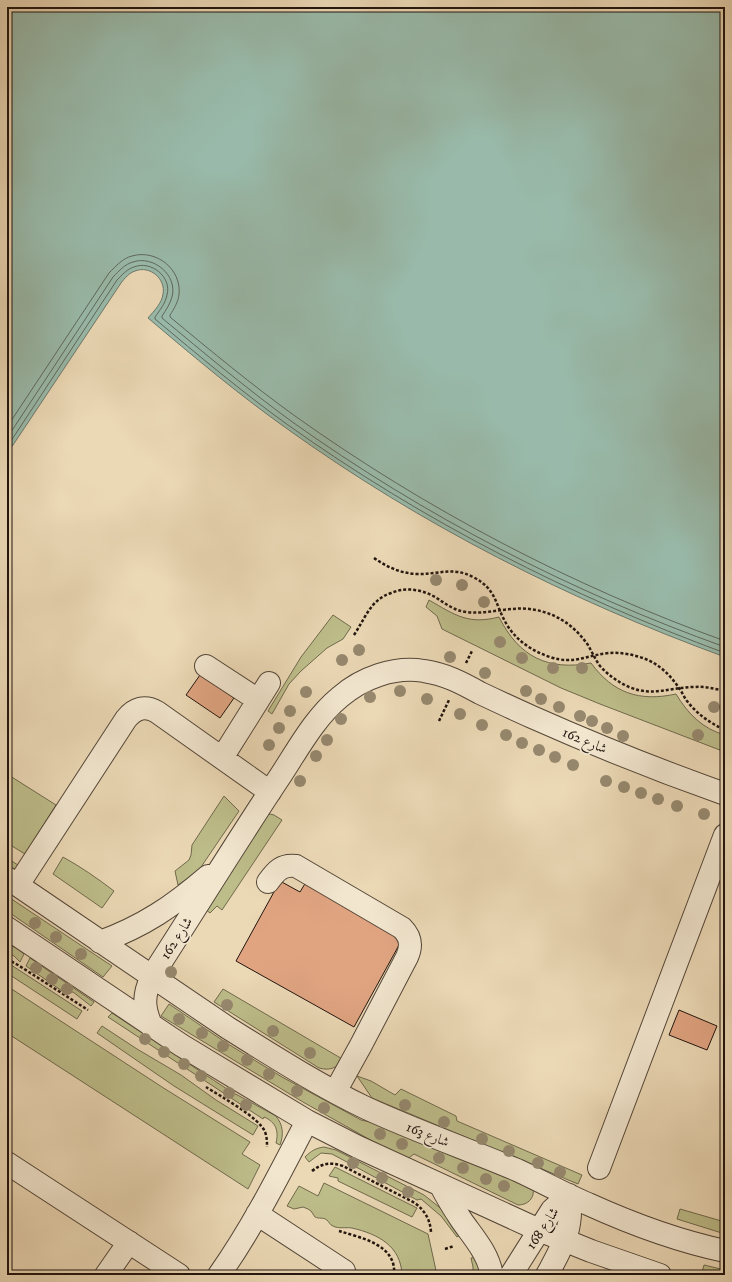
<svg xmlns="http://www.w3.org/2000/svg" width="732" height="1282" viewBox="0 0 732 1282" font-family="'IM FELL DW Pica',Amiri,serif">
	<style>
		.green { fill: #bdbd8a; stroke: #70694c }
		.water { fill: #99baaa; stroke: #69786c }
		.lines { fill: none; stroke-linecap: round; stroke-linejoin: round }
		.shore { stroke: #5e685c; stroke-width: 1 }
		.building { fill: #e0a481; stroke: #22150f }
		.minor-casing { stroke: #544638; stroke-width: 24 }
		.path { stroke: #22150f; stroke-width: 2.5; stroke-dasharray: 3 2; stroke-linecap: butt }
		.minor { stroke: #f2e6cf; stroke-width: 22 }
		.tree { fill: #96886e }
		.labels { text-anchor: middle; stroke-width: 3.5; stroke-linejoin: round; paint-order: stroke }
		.street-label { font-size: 14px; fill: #22150f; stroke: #f2e6cf }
	</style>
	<rect width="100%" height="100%" fill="#ebd8b5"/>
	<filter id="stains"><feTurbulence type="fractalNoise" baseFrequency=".005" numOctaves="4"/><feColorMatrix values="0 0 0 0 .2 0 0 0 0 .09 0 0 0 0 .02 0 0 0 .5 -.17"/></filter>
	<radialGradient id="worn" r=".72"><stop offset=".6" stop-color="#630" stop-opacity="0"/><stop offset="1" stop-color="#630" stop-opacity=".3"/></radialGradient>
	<path class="green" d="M429 600C455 615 468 625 499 617 519 657 548 671 591 663 613 693 639 702 676 694 688 714 703 729 725 735V752L600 704 561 688 442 629 437 616 426 607Z
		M333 615 351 627 343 639 327 648 301 671 289 684 272 714 268 711 301 657Z
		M7 774 56 805 25 854 7 843Z
		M224 796 239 811 201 867 193 875 178 885 175 871 189 860 191 855 192 845Z
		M270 814 274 815 282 820 222 910 217 906 210 913 205 909 267 815Z
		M63 857C81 867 97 878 114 891L102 908 53 874Z
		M7 858 21 867 17 873 7 866Z
		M7 896 112 966 103 977 7 911Z
		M7 944 16 948 24 954 20 962 14 956 7 952Z
		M30 958 94 1002 91 1006 73 992 65 993 26 966Z
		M8 963 82 1011 77 1019 7 973Z
		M7 986 162 1087 250 1142 242 1154 260 1165 248 1189 7 1033Z
		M223 989 344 1060C336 1068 330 1071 319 1068L214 1002Z
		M169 1004 228 1044 282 1077 361 1120 375 1123 533 1188C535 1198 528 1205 518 1205L414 1154 406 1160 303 1102 161 1016Z
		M112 1013 230 1091 276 1116C283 1125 284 1134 280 1145L276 1143C279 1131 276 1122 264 1117L263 1119 108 1017Z
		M102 1026 137 1049 181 1075 216 1100 258 1126 253 1135 174 1086 97 1033Z
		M357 1076 371 1081 395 1095 401 1089 456 1116 457 1121 582 1175 578 1184 372 1098Z
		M324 1147 336 1150 424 1195 444 1211 462 1234 457 1237 441 1216 421 1199 417 1200 332 1154 321 1153 309 1162 305 1157C311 1151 316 1148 324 1147Z
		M335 1167 417 1208 412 1217 338 1181V1178L329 1176Z
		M324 1183 428 1234 437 1275H402C401 1246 378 1234 352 1228 346 1227 338 1229 333 1226 330 1225 329 1222 327 1220 323 1217 319 1219 315 1217L311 1211 308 1209 303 1207 294 1209 287 1206 299 1186 318 1196Z
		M680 1209 725 1222V1234L677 1219Z
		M477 1257 480 1267V1275H473V1267L471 1258Z
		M704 1265 725 1270V1275H717L702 1272Z"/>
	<path class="water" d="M7 7H725V657C569 600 421 525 286 428 238 394 193 356 148 318 154 311 162 303 163 294 166 279 150 265 135 271 129 273 125 278 121 283L7 454Z"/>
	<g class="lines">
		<path class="shore" d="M7 427 109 273C116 266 123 258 132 256 156 249 182 269 179 295 178 302 174 309 170 315V317C211 351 252 385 295 416 427 510 572 586 725 641
			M7 438 113 277C119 271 125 264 133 262 153 255 178 275 172 297 170 304 166 310 162 316V318C204 353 246 388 291 421 424 516 571 592 725 647
			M7 447 117 280C122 275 127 269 134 267 151 260 172 277 167 295 165 304 160 310 155 317V319C198 355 242 392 288 425 423 521 570 596 725 653"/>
	</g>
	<path class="building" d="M200 675 234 698 220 718 186 695Z
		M280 881 300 892 306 882 404 936 354 1027 236 961Z
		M679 1010 717 1026 707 1050 669 1035Z"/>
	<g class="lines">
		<defs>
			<path id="minor" d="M206 666 258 700
				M222 758 269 683
				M7 878 228 1028C273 1056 318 1085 366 1108 416 1131 467 1149 517 1170 541 1181 564 1194 588 1204 632 1224 678 1241 725 1251
				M268 882C276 871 282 864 296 866L402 928C411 937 412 946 407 957L361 1045 335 1092
				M18 885 126 719C135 708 145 705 157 712L270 792
				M7 928 181 1045 307 1121 358 1147 539 1230 591 1251 660 1275
				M100 942C144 926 173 906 208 876
				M152 1027C143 1008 143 995 152 976 194 911 234 846 277 781 296 753 313 719 340 697 362 678 394 666 424 671 445 674 462 683 480 693 497 701 514 709 532 717 595 745 660 771 725 794
				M7 1163 179 1275
				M599 1168 725 835
				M441 1186C447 1198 454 1209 462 1221 474 1238 488 1253 492 1275
				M257 1214 344 1271
				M106 1275 129 1242
				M219 1275C253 1227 280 1173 307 1121
				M511 1275 552 1210 569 1195
				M547 1275C562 1247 574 1229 569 1195"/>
		</defs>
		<use href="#minor" class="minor-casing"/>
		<path class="path" d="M374 558C387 567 400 573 416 574 437 575 452 566 473 577 497 589 495 605 507 625 517 641 532 651 550 657 574 665 587 655 609 653 622 652 636 655 648 660 661 666 671 676 679 688 682 692 684 697 687 701 697 714 710 723 725 730
			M354 635C365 619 370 600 391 593 405 587 421 589 435 597 445 603 454 611 467 612 483 614 497 610 512 609 529 607 547 611 562 620 572 626 581 635 588 645 592 652 595 659 600 666 608 675 618 682 629 687 653 697 671 687 695 687 705 686 715 689 725 691
			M466 663 472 651
			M439 721 449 700
			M7 959 18 965 88 1010
			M206 1087C220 1096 260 1118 265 1132 267 1137 267 1142 267 1147
			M312 1171C322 1163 331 1162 343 1166L415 1203C425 1211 430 1219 431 1232
			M339 1231C362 1238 397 1245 394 1275
			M445 1249 454 1246"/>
		<use href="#minor" class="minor"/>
	</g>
	<g class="tree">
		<circle cx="436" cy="580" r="6"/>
		<circle cx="462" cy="585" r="6"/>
		<circle cx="484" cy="602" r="6"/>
		<circle cx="500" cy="642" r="6"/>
		<circle cx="359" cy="650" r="6"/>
		<circle cx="450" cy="657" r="6"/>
		<circle cx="522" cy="658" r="6"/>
		<circle cx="342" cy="660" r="6"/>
		<circle cx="553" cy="668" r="6"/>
		<circle cx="582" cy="668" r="6"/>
		<circle cx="485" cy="673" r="6"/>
		<circle cx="400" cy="691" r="6"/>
		<circle cx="526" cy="691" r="6"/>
		<circle cx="306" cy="692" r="6"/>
		<circle cx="370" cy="697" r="6"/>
		<circle cx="427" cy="699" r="6"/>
		<circle cx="541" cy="699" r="6"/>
		<circle cx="559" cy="707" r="6"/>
		<circle cx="714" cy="707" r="6"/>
		<circle cx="290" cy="711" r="6"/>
		<circle cx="460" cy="714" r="6"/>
		<circle cx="580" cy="716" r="6"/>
		<circle cx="341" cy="719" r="6"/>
		<circle cx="592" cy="721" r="6"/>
		<circle cx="482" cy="725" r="6"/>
		<circle cx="279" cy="728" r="6"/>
		<circle cx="607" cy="728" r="6"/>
		<circle cx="506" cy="735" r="6"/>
		<circle cx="698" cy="735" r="6"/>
		<circle cx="623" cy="736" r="6"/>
		<circle cx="327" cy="740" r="6"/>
		<circle cx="522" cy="743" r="6"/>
		<circle cx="269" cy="745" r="6"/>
		<circle cx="539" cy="750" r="6"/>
		<circle cx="316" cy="756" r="6"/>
		<circle cx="555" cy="757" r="6"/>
		<circle cx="573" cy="765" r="6"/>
		<circle cx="300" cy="781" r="6"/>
		<circle cx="606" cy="781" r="6"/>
		<circle cx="624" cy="787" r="6"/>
		<circle cx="641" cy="793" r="6"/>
		<circle cx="658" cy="799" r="6"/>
		<circle cx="677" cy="806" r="6"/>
		<circle cx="704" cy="814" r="6"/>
		<circle cx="35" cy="923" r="6"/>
		<circle cx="56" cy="937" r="6"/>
		<circle cx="81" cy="954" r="6"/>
		<circle cx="36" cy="968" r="6"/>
		<circle cx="171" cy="972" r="6"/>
		<circle cx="52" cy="979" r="6"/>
		<circle cx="67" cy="989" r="6"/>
		<circle cx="227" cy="1005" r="6"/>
		<circle cx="179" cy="1019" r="6"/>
		<circle cx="273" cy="1031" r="6"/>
		<circle cx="202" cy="1033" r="6"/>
		<circle cx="145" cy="1039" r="6"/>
		<circle cx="223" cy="1046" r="6"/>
		<circle cx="164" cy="1052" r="6"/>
		<circle cx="310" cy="1053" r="6"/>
		<circle cx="247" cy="1060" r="6"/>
		<circle cx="184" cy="1064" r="6"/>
		<circle cx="269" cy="1074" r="6"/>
		<circle cx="201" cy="1076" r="6"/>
		<circle cx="297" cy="1091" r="6"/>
		<circle cx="229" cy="1093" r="6"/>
		<circle cx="246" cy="1105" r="6"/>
		<circle cx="405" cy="1105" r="6"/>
		<circle cx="324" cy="1108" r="6"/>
		<circle cx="444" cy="1122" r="6"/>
		<circle cx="380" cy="1134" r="6"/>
		<circle cx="482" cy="1139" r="6"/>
		<circle cx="402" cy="1144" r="6"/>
		<circle cx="509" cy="1151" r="6"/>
		<circle cx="439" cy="1158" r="6"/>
		<circle cx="353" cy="1163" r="6"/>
		<circle cx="538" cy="1163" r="6"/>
		<circle cx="463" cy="1168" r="6"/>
		<circle cx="560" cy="1172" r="6"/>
		<circle cx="382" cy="1178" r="6"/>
		<circle cx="486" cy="1179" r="6"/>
		<circle cx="504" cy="1186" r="6"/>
		<circle cx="408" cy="1192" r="6"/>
	</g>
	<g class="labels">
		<g class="street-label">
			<text transform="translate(585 740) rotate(23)" y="5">شارع 162</text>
			<text transform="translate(176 938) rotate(-57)" y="5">شارع 162</text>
			<text transform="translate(428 1134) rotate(22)" y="5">شارع 163</text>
			<text transform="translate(542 1228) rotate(-56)" y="5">شارع 168</text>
		</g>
	</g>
	<rect width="732" height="1282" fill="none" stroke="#ebd8b5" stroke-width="24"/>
	<rect x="8" y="8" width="716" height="1266" fill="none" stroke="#22150f" stroke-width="2"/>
	<rect x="12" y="12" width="708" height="1258" fill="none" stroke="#22150f"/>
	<rect width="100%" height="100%" filter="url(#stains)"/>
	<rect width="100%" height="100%" fill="url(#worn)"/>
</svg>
